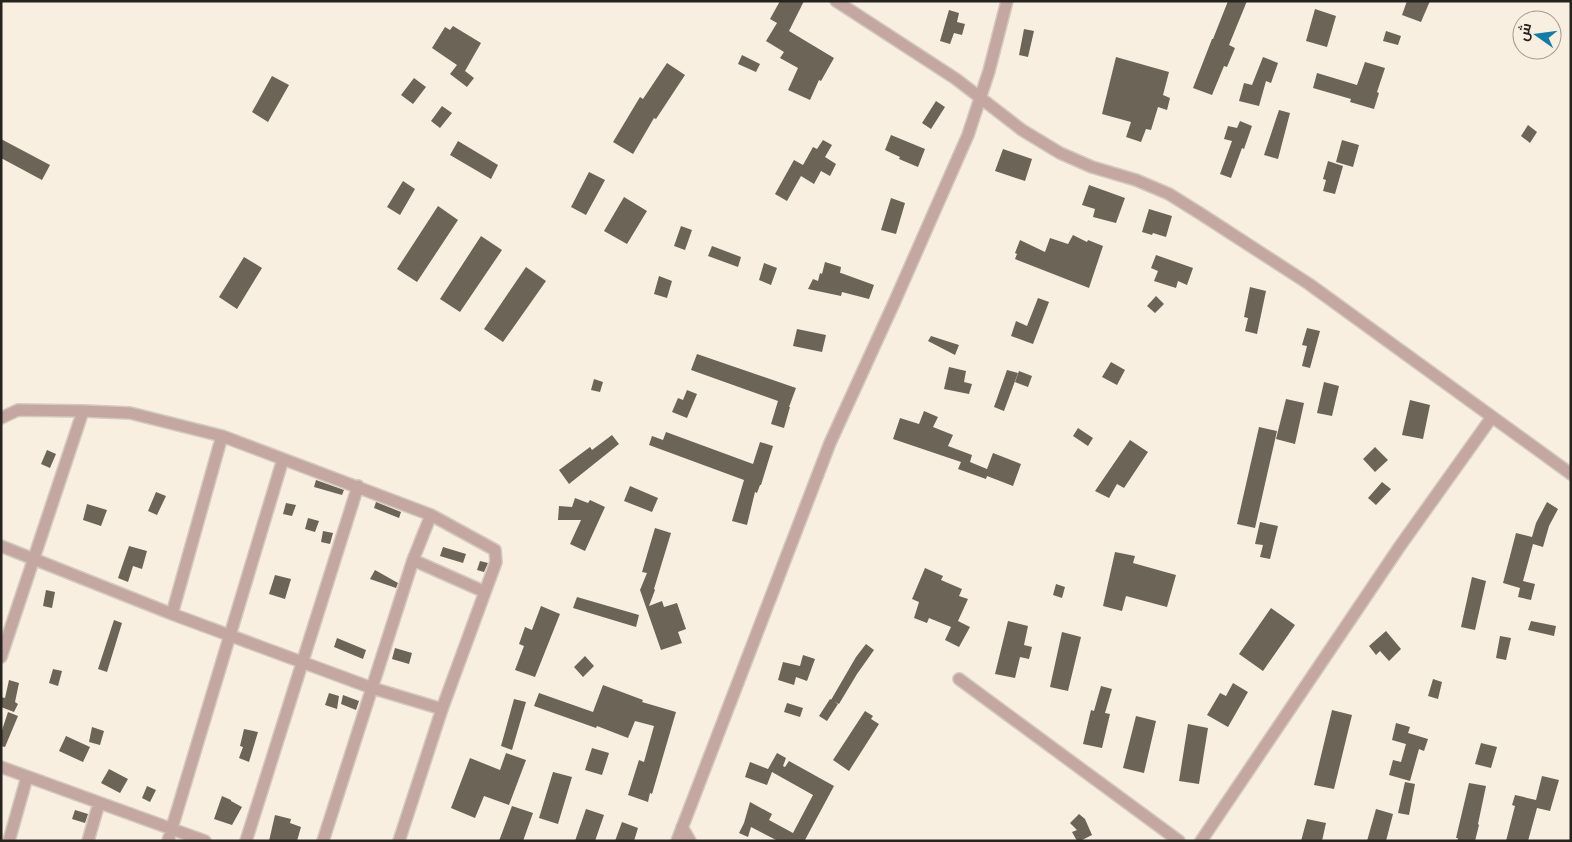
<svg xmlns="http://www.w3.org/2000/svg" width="1572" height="842" viewBox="0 0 1572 842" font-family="'Alegreya Sans',Cairo,sans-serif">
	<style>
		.building { fill: #6b6457 }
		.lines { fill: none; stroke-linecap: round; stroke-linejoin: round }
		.minor-casing { stroke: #d2cabe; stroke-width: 14 }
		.minor { stroke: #c5a7a1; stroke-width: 11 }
	</style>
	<rect width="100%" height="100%" fill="#f8efe1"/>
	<path class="building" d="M780 1H804L789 31 834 58 821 81 819 80 810 100 788 90 798 68 780 58 784 52 766 41 777 23 770 19Z
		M1228 1H1247L1229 45 1235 48 1227 67 1224 66 1212 95 1193 88 1212 39H1213Z
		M1407 1H1430L1421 22 1402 15Z
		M1315 9 1336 16 1327 47 1306 41Z
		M949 10 959 13 957 22 965 24 962 35 954 33 950 44 940 41Z
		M453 26 481 43 465 71 474 78 467 87 450 74 457 65 432 48 445 27 450 30Z
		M1024 29 1034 31 1028 57 1019 55Z
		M1386 31 1401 36 1398 45 1383 41Z
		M742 55 760 64 756 72 738 64Z
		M1116 57 1169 72 1163 95 1170 98 1167 110 1158 107 1151 130 1146 129 1141 142 1126 137 1131 122 1102 114Z
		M1263 57 1278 63 1271 83 1266 81 1259 106 1239 101 1244 83 1252 85Z
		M1365 62 1385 68 1377 92 1379 93 1374 109 1350 102 1351 99 1313 88 1317 73 1357 85Z
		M667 63 685 75 656 119 654 118 633 154 613 142 640 97 643 99Z
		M272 76 289 85 268 122 252 112Z
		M414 78 426 87 413 104 401 95Z
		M936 101 945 107 931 129 922 123Z
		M442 106 452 113 440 128 431 121Z
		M1279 110 1290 113 1278 159 1264 155Z
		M1240 121 1252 126 1244 149 1242 148 1231 178 1220 174 1232 141 1224 139 1228 126 1237 128Z
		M1528 125 1537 132 1530 143 1521 136Z
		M891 135 925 149 918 167 899 159 900 157 885 150Z
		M1 139 50 165 42 180 1 158Z
		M823 140 832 145 825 157 836 164 830 176 821 171 814 184 801 176 787 201 775 194 794 160 803 165 813 147 817 149Z
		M1342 140 1359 145 1353 167 1336 162Z
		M458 141 498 165 491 179 450 155Z
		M1003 149 1032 159 1025 181 995 171Z
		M1328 161 1343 166 1335 194 1323 191 1326 180 1323 179Z
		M589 172 605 180 586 215 571 207Z
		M403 181 415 189 400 215 387 207Z
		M1089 185 1125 198 1116 223 1093 217 1095 209 1082 205Z
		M624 197 647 211 627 244 604 231Z
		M891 198 905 203 896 234 881 230Z
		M438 206 458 220 417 282 397 269Z
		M1149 209 1172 216 1166 237 1153 233 1152 235 1142 232Z
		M681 226 692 230 685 250 674 246Z
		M1073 235 1087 242 1088 240 1103 246 1089 288 1015 259 1017 254 1015 253 1020 240 1045 252 1050 238 1068 244Z
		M481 236 502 250 460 312 440 299Z
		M712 246 741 257 738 267 708 256Z
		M1156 255 1193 268 1187 285 1178 281 1176 288 1154 281 1158 271 1151 268Z
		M244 257 262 268 237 309 219 297Z
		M825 262 841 267 840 273H841L874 285 869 299 842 292 841 296 808 289 813 279 818 281 820 273 822 274Z
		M764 263 777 268 771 285 759 280Z
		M526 267 546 281 503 342 484 329Z
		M659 276 672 281 667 298 654 294Z
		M1250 287 1266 291 1257 334 1245 331 1248 318 1244 317Z
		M1156 296 1164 304 1155 313 1147 306Z
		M1038 298 1049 302 1033 344 1011 336 1016 321 1027 326Z
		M1307 328 1320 331 1310 368 1302 366 1307 346 1302 345Z
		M797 329 826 335 822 352 793 346Z
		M931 336 959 345 955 355 928 341Z
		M697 354 796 388 789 407H790L784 428 771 424 778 401 691 370Z
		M1111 362 1125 370 1117 385 1102 377Z
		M949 367 966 371 964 382 972 384 969 394 944 389Z
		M1007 370 1018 373 1004 411 994 407Z
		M1019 371 1032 376 1028 387 1015 382Z
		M594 379 603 382 600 392 591 390Z
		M1324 382 1339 386 1332 416 1317 413Z
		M687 390 697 394 687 418 672 412 678 398 683 400Z
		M1286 399 1304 403 1295 444 1276 439Z
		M1410 400 1430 405 1423 439 1402 435Z
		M924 411 938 417 933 427 953 435 948 446 972 455 970 462 987 469 993 453 1021 464 1013 486 987 476 986 479 958 469 961 462 893 439 900 418 919 424Z
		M1259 427 1277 431 1255 528 1237 524Z
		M1078 428 1093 438 1088 446 1073 436Z
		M666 432 753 464 760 442 773 446 761 485H760L757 493 755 492 747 525 732 521 744 480 649 445 652 436 663 440Z
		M612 435 619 444 569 484 559 470 590 447 592 450Z
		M1130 440 1148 452 1124 488 1117 484 1109 498 1095 491Z
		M1375 447 1388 460 1375 472 1363 459Z
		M47 450 56 454 50 468 41 464Z
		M316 480 344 490 342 495 314 487Z
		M1382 482 1391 489 1376 505 1368 498Z
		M630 486 658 498 652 512 624 501Z
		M156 492 166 496 157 515 148 511Z
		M575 498 588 503 590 500 605 507 585 551 570 544 581 520H558L559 506 572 507Z
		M376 502 401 512 399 518 374 508Z
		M1547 502 1558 509 1549 526 1543 547 1533 544 1523 581 1535 584 1531 600 1518 597 1520 588 1503 583 1516 533 1532 537 1536 523Z
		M286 503 296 505 292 516 283 514Z
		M87 504 107 510 101 526 83 520Z
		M308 518 319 521 315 532 305 529Z
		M1260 522 1278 526 1270 559 1260 557 1263 545 1255 544Z
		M655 528 671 533 654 589 655 590 649 606 662 601 664 607 677 603 686 629 678 632 682 643 661 650 640 590 647 573 642 572Z
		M323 531 333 533 330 544 321 542Z
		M129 546 147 551 142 569 133 566 128 582 118 578Z
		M443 547 466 554 463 563 440 556Z
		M1115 552 1135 556 1133 563 1176 575 1167 607 1126 596 1122 611 1103 606Z
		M480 561 488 563 484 572 477 570Z
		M925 568 943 576 941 580 962 589 959 596 968 599 958 621 970 627 959 647 945 640 951 627 929 618 927 623 914 618 919 602 912 599Z
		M375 570 398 583 396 588 370 579Z
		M275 575 291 579 285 599 269 594Z
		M1472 577 1486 581 1475 630 1461 627Z
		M1056 584 1065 587 1062 598 1053 595Z
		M46 590 55 592 52 608 43 606Z
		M577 597 639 615 636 627 573 608Z
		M541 606 560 614 535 677 515 670 524 646 519 644 525 627 532 630Z
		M1271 608 1295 625 1263 671 1239 654Z
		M114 620 122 623 107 672 98 669Z
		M1008 621 1028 626 1024 645 1032 647 1029 659 1020 657 1015 678 995 674Z
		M1531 621 1556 626 1554 636 1528 630Z
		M1386 631 1401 649 1389 661 1380 651 1376 655 1369 646Z
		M1062 632 1081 637 1068 691 1050 687Z
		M1500 636 1511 638 1506 660 1496 658Z
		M337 638 366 650 363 659 334 647Z
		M866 644 874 650 857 674 839 704 831 700 856 657Z
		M395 648 412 653 409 664 392 659Z
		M803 655 815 659 807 681 796 677 794 685 778 680 783 662 800 666Z
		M585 656 594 666 583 677 574 667Z
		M53 669 62 671 58 686 49 683Z
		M1433 679 1442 682 1438 699 1428 696Z
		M9 680 19 683 15 702 18 704 14 712 1 707V697L5 698Z
		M1233 683 1248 692 1228 727 1207 715 1220 693 1226 696Z
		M603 685 643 700 642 702 676 712 652 794 650 793 648 802 628 795 639 760 644 762 654 726 635 721 628 738 597 726 596 728 534 706 539 693 593 712Z
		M1101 686 1112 689 1105 713 1110 714 1102 748 1083 744 1091 710 1094 711Z
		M329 693 339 696 337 709 325 705Z
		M343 695 359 701 356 710 341 704Z
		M514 699 526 702 512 750 501 746Z
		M830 699 838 704 827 721 819 716Z
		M787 703 803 708 800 717 784 712Z
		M1332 710 1352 715 1334 789 1314 785Z
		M865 711 873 716 871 719 879 724 849 771 833 760Z
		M8 712 18 716 5 747 1 746V733Z
		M1136 716 1156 721 1144 773 1123 768Z
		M1396 723 1410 727 1408 733 1428 739 1424 751 1419 749 1410 781 1389 775 1393 760 1401 762 1406 744 1392 740Z
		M1188 724 1208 728 1199 784 1179 781Z
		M92 727 104 731 100 745 89 742Z
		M244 729 258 732 249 762 239 758 243 747 240 746Z
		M66 736 90 747 83 762 59 751Z
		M1481 743 1497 747 1491 768 1475 764Z
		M592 748 609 753 602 775 585 770Z
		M506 753 526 760 509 805 484 796 475 818 451 808 470 758 500 770Z
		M777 753 786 758 783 766 785 767 789 761 834 786 805 840 807 841H778L751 827 748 837 739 833 744 823 750 802 772 814 769 820 793 833 813 795 772 772 767 785 745 777 750 762 768 769Z
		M109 769 128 779 120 793 101 783Z
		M553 772 572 777 558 824 539 818Z
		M1542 776 1559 780 1550 811 1537 808 1528 841H1506L1515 806 1512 805 1515 795 1536 800Z
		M1405 782 1415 784 1409 815 1398 813Z
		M1469 783 1486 786 1478 824 1479 825 1475 841H1457L1458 838H1456Z
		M147 786 156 790 150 802 142 798Z
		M222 796 231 800V801L242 807 232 825 214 819Z
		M512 806 533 813 523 841H499Z
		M586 809 604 815 595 841H575Z
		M1376 809 1393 814 1386 841H1367Z
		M75 810 88 814 85 823 72 819Z
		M1079 814 1085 819 1092 835 1080 841H1077L1072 832 1077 830 1070 823Z
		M275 815 291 819 290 823 301 827 297 841H269Z
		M1307 819 1326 823 1322 841H1301Z
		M622 822 638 828 634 841H615Z"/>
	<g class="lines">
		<defs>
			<path id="minor" d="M836 1 956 79 1022 130 1060 153 1092 167 1136 180 1169 194 1201 214 1309 284 1571 474
				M1 418 18 410 83 411 130 413 222 436 431 515 495 550 496 562 442 709 399 841
				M1 546 172 614 372 688 442 709
				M413 560 485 592
				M172 614 222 436
				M1 657 83 411
				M959 679 1179 841
				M1 767 205 841
				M682 827 690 841
				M9 841 27 777
				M88 841 99 803
				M168 841 283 459
				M246 841 358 486
				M323 841 413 560 431 515
				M677 841 830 443 894 303 968 135 989 71 1007 1
				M1201 841 1400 546 1492 417"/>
		</defs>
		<use href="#minor" class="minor-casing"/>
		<use href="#minor" class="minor"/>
	</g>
	<rect width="1572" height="842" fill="none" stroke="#27231e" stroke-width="5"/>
	<g transform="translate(1537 35) rotate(284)"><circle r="24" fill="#f8efe1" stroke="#a49d93"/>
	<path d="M0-4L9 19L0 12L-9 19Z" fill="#147ca6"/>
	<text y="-8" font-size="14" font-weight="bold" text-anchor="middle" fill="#27231e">ش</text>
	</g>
</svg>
